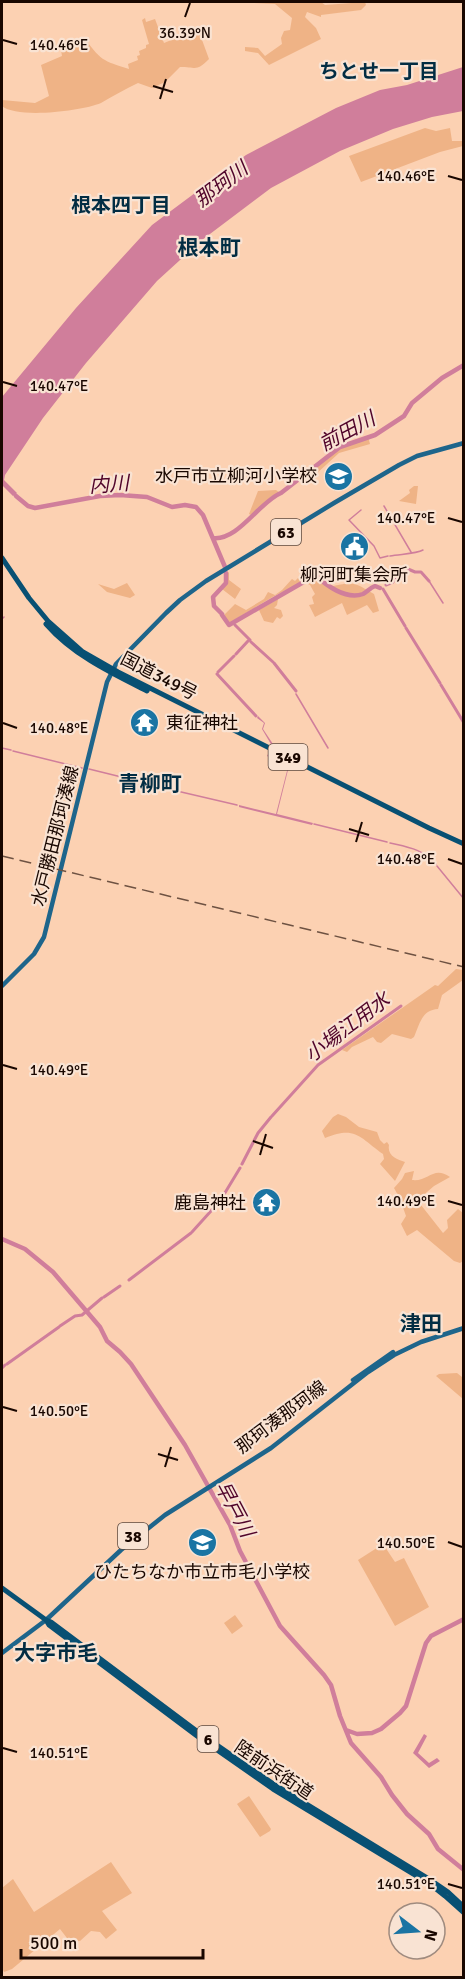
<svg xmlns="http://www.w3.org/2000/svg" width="465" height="1979" viewBox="0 0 465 1979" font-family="Signika,'Noto Sans JP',sans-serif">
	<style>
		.green { fill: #efb386 }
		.water { fill: #d07e9b }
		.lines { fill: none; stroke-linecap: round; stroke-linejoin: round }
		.stream { stroke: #d07e9b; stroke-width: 1.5 }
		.canal { stroke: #d07e9b; stroke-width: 3 }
		.river { stroke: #d07e9b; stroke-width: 4.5 }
		.primary { stroke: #1e658b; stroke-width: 4.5 }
		.highway { stroke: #085073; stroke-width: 5 }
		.rail { stroke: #6e5242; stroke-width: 1.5; stroke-dasharray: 12 6; stroke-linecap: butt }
		.ticks { fill: none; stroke: #190700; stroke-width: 2 }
		.labels { text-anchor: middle; stroke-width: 4.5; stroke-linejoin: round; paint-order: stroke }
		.shield { fill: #f9e3d3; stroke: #5c493f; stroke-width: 1.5 }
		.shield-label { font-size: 16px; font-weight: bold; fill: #190700 }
		.poi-label { font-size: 18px; fill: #190700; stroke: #f9e3d3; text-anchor: end }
		.street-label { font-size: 18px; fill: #190700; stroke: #f9e3d3 }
		.neighbourhood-label { font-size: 20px; font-weight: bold; fill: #022d43; stroke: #f9e3d3 }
		.water-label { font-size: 20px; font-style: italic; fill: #50042a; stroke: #f9e3d3 }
		.quarter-label { font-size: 21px; font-weight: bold; fill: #022d43; stroke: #f9e3d3 }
		.ticks-label { font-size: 15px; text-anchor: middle; fill: #190700; stroke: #f9e3d3; stroke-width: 4.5; stroke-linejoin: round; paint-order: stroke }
	</style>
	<rect width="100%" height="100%" fill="#fcd1b2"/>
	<path class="green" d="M234 2H321L325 5 365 2 366 5 361 10 321 15V17L307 12 305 17 316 28 321 39 269 65 258 53 245 51V47L258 48 265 56 282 44 281 38 284 31 290 30 292 18 275 4Z
		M145 18 146 22 155 19 164 43 198 29 209 59C196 72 197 67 180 67L165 82 152 88 138 83C125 89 113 96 101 103 82 111 17 119 2 106V100L35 103 49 96 41 65 62 56 61 50 84 37C100 60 103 61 129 69L128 64 138 60 137 56 140 55 139 51 146 48V45L149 44 142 20Z
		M425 128 436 131 450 128 452 141H463V146L440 152 361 182 349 156Z
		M368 437 370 444 339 453 315 475 295 483 340 447Z
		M414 486H418L416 504 399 501 410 493 409 490Z
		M276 490 280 493 272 496 251 515 249 514 258 491Z
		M229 572V580L241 589 235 599 222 589 227 583V573Z
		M299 577 303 582 276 595 229 623 224 615 235 604 246 610 264 599 268 592 275 595 282 590 292 579 295 581Z
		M315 577 333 586C355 581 355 583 374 594L379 611 373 613 367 605 347 615 342 603 315 617 309 605 314 604 312 597 315 594 310 585 306 583Z
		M127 583 135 595 130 598 107 592 98 584 114 589Z
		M278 599 277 605 274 608 281 610 283 616 280 619 277 617 273 623 264 621 259 610Z
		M456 969 463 970V980L442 995 438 1009C422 1010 420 1023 414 1037L411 1039 392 1034 381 1043 377 1042 373 1037 352 1047 347 1052 342 1050 435 985 438 986Z
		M338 1114 346 1117 359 1127 377 1132 380 1140 384 1144 387 1142 389 1145C387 1156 397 1159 405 1162L395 1181 380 1164 384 1159 383 1154C360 1138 356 1125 325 1138L322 1131 333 1117Z
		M414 1171 412 1180C429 1182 433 1165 450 1177L434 1186 420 1198 421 1205 443 1233 448 1228 447 1220 458 1209 463 1213V1261L460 1263 454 1261 417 1230 407 1236 401 1224 406 1216 400 1199 394 1188 402 1179 405 1173Z
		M457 1373 462 1377 463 1375V1399L436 1376 439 1374Z
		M383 1544 395 1562 404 1558 429 1607 395 1626 358 1560Z
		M235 1615 243 1626 232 1634 224 1623Z
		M249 1796 271 1829 270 1831 260 1837 237 1804Z
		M111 1862 132 1893 102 1911 117 1930 106 1939 100 1932 91 1931 80 1941 70 1942 60 1929 12 1969 4 1972 2 1968V1888L13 1879 34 1912Z"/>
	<path class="water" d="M463 67V111L432 117 393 129 340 151 271 188 202 240 157 281 86 363 43 418 5 475 4 480 17 493 16 494 19 499 15 495 13 496 2 485V397L76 308 152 225 246 155 336 108 380 90 407 85Z
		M258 716 265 723 263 729 273 744 268 756 289 766 277 814 313 823 312 825 239 807V805L276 814 288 767 267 756 272 746 262 729 264 723 257 718Z
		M424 1734 427 1736 418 1753 429 1763 437 1758 440 1761 429 1768 413 1753Z"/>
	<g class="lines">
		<path class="stream" d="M384 506 411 552
			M361 510 349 520 374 546 380 558 388 556
			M390 556C400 554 416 554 423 550
			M429 581 443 603
			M2 619 4 617
			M296 694 328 748
			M2 748 11 750
			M13 751 82 768
			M89 769 162 787
			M164 788 237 805
			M314 824 387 842
			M390 843C407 847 423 849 436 864
			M437 866 464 899"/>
		<path class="canal" d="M386 585 393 582 397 575 408 569 415 572H421L429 581
			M383 589 405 626
			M235 625 250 640
			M406 628 440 683
			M251 642 273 662
			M236 654 248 641
			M274 663 296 691
			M218 672 234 656
			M217 674 256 716
			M441 685 464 723
			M272 1116 318 1065 401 1006
			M242 1164 258 1133 271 1117
			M192 1232 220 1201 240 1168
			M129 1280 191 1233
			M104 1297 120 1286
			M60 1326 75 1316 82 1315 102 1298
			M7 1364 59 1327
			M2 1368 5 1365"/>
		<path class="river" d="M16 496 28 506 35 508 100 496 120 495 147 497 172 507 185 505 196 507 203 515 225 567
			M213 538C238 541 259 502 281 493L340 447 375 435 404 416 412 403 442 378 464 365
			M304 582 315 575C326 585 346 600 363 594 367 592 370 588 375 586L380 588
			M222 614 214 606 213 597 226 583V573
			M222 615 229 625 302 583
			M2 1239 25 1249 53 1272 100 1327 107 1341 120 1352 131 1364 185 1445 230 1525 240 1551 280 1626 324 1675 331 1685 340 1716 351 1743 381 1777 392 1795 407 1814 429 1834 438 1849 464 1870
			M346 1730 357 1734 372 1733 381 1729 400 1713 406 1706 426 1643 431 1636 464 1619"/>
		<path class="primary" d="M2 986 34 954 44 937 107 682 116 664 166 613 180 600 206 581 334 503 399 465 417 456 464 443
			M353 1380 393 1352
			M2 1653 46 1620 121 1550 165 1515 271 1448 368 1372 394 1355 421 1342 464 1328"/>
		<path class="highway" d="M2 558 29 598 48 621 83 652 118 672 429 828 464 844
			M46 624C73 655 111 673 147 691
			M2 1588 46 1620 51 1622 198 1732 275 1785 432 1881 448 1892 464 1907
			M46 1620 49 1625 197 1736 273 1789 430 1884 445 1896 464 1913"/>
		<path class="rail" d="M2 856 464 967"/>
	</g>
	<path class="ticks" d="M185 17 190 3M3 40 17 44M153 86 173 92M160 99 166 79M448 176 462 180M3 382 17 386M448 518 462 522M3 723 17 728M349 829 369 835M356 842 362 822M448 859 462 864M3 1065 17 1069M253 1141 273 1148M260 1155 266 1134M448 1201 462 1205M3 1407 17 1411M158 1454 178 1460M165 1467 171 1447M448 1542 462 1547M3 1748 17 1752M448 1884 462 1888"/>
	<defs>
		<symbol id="school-disc" viewBox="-11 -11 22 22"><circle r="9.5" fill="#1a74a3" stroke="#f9e3d3"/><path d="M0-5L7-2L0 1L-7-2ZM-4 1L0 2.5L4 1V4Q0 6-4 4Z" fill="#fff"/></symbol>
		<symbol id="civic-disc" viewBox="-11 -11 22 22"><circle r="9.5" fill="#1a74a3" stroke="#f9e3d3"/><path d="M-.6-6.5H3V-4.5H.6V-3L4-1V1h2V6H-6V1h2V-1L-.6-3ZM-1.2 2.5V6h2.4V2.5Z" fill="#fff"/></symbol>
		<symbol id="temple-disc" viewBox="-11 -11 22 22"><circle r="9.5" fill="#1a74a3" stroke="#f9e3d3"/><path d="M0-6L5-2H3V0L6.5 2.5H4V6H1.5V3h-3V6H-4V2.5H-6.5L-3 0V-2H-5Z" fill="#fff"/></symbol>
	</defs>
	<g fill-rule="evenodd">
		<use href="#school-disc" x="322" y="460" width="33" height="33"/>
		<use href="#civic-disc" x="338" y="530" width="33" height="33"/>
		<use href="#temple-disc" x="128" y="706" width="33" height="33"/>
		<use href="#temple-disc" x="250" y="1186" width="33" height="33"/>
		<use href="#school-disc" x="186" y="1526" width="33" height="33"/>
	</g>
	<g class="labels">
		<g class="shield">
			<rect x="271" y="519" width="30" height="26" rx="4.5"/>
			<rect x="268.5" y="744" width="39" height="26" rx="4.5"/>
			<rect x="118" y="1523" width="30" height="26" rx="4.5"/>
			<rect x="197.5" y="1726" width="21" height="26" rx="4.5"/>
		</g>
		<g class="shield-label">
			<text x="286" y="538">63</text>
			<text x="288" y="763">349</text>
			<text x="133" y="1542">38</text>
			<text x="208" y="1745">6</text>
		</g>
		<g class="poi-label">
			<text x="317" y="482">水戸市立柳河小学校</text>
			<text x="354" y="581" text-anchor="middle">柳河町集会所</text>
			<text x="166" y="729" text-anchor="start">東征神社</text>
			<text x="246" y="1209">鹿島神社</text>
			<text x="202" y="1578" text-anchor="middle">ひたちなか市立市毛小学校</text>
		</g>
		<g class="street-label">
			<text transform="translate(159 676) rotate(27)" y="6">国道349号</text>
			<text transform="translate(55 836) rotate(-76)" y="6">水戸勝田那珂湊線</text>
			<text transform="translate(281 1417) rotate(-37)" y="6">那珂湊那珂線</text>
			<text transform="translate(274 1770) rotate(34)" y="6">陸前浜街道</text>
		</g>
		<g class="neighbourhood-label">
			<text x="379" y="78">ちとせ一丁目</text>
			<text x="121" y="212">根本四丁目</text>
		</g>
		<g class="water-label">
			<text transform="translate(221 184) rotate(-37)" y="7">那珂川</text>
			<text transform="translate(347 431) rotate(-28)" y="7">前田川</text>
			<text transform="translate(109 484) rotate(-4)" y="7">内川</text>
			<text transform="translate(347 1027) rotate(-37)" y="7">小場江用水</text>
			<text transform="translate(235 1509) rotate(62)" y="7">早戸川</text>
		</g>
		<g class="quarter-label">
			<text x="209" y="255">根本町</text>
			<text x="150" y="791">青柳町</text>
			<text x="421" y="1331">津田</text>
			<text x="56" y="1660">大字市毛</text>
		</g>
	</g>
	<g class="ticks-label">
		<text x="185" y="38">36.39°N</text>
		<text x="59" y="50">140.46°E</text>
		<text x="406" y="181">140.46°E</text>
		<text x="59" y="391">140.47°E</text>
		<text x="406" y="523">140.47°E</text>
		<text x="59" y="733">140.48°E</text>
		<text x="406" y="864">140.48°E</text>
		<text x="59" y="1075">140.49°E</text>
		<text x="406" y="1206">140.49°E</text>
		<text x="59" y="1416">140.50°E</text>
		<text x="406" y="1548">140.50°E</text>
		<text x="59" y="1758">140.51°E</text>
		<text x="406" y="1889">140.51°E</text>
	</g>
	<rect width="465" height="1979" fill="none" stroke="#190700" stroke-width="6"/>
	<g transform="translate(417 1931) rotate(107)"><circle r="28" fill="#f9e3d3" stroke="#9f8b7f" stroke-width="1.5"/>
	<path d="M0-4.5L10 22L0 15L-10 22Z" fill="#1a74a3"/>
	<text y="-9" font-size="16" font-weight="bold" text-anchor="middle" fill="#190700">N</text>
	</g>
	<path d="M21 1949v9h182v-9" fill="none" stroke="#190700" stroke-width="3"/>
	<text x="30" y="1949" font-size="18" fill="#190700" stroke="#f9e3d3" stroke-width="4.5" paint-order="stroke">500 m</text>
</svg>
